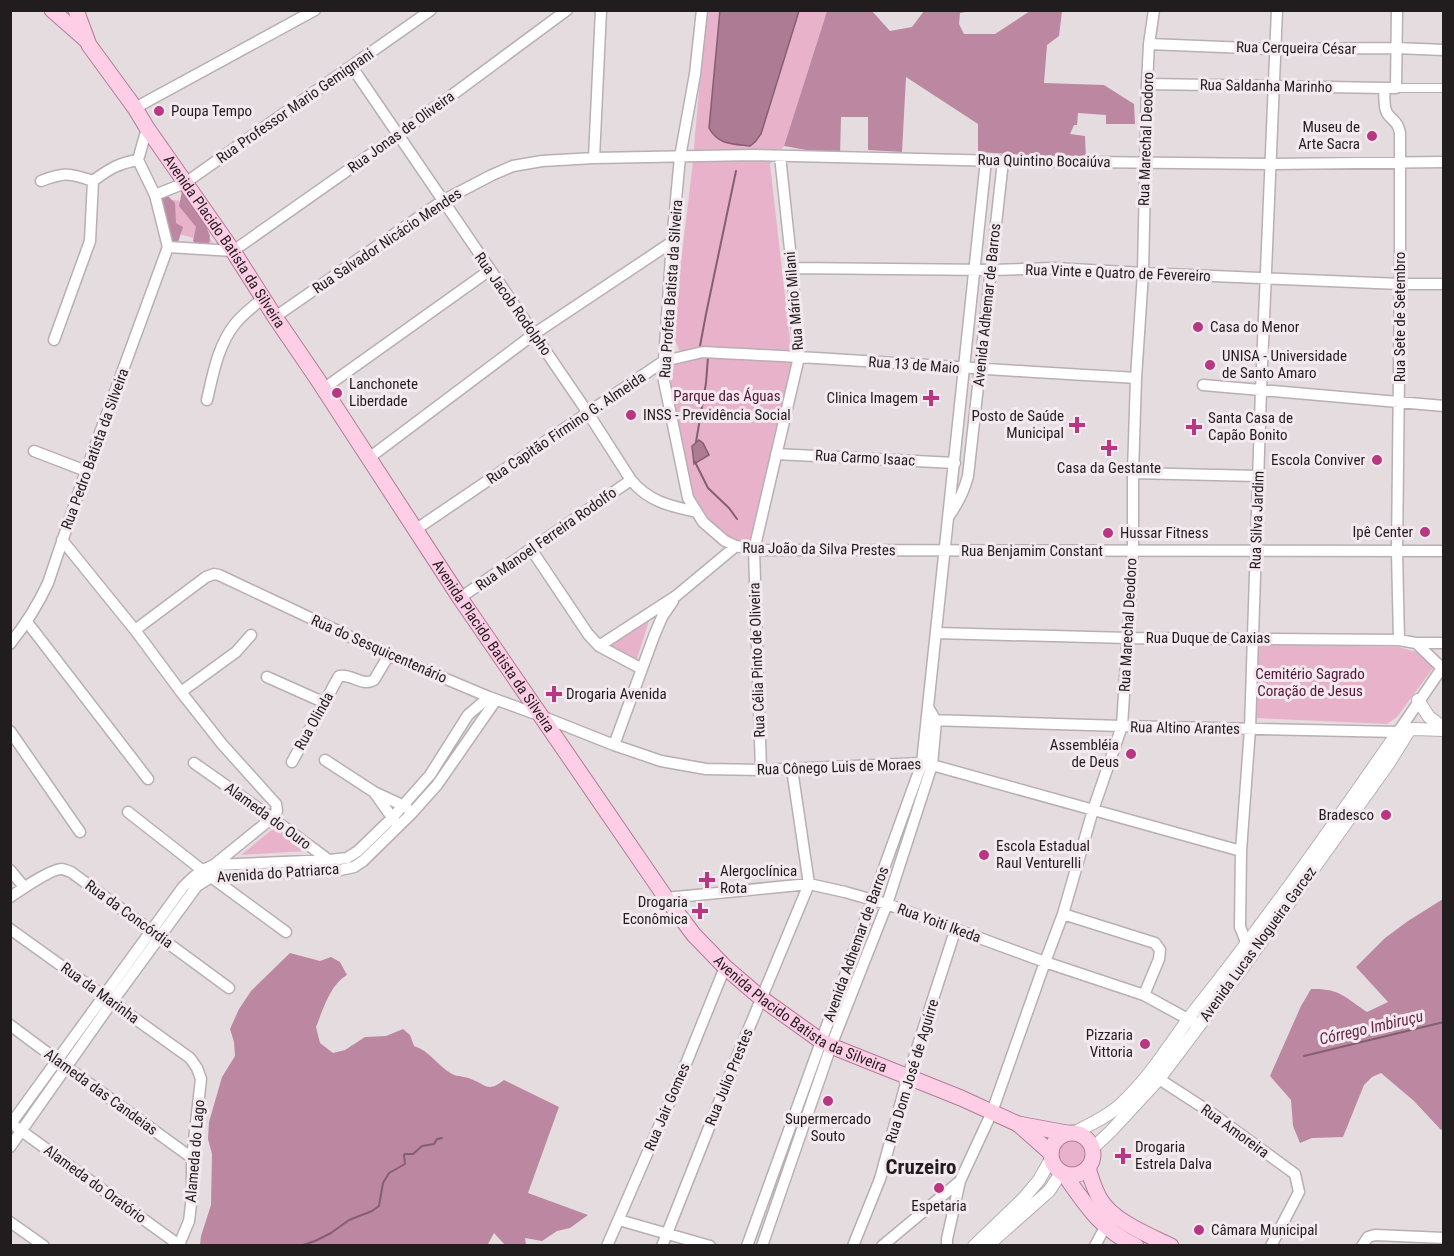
<svg xmlns="http://www.w3.org/2000/svg" width="1454" height="1256" viewBox="0 0 1454 1256" font-family="'Roboto Condensed',sans-serif">
	<style>
		.green { fill: #e8b2cb }
		.forest { fill: #bc88a1 }
		.water { fill: #ae7b94; stroke: #845f71; stroke-width: 1.5 }
		.lines { fill: none; stroke-linecap: round; stroke-linejoin: round }
		.stream { stroke: #845f71; stroke-width: 2 }
		.pedestrian-casing { stroke: #b8afb3; stroke-width: 10 }
		.minor-casing { stroke: #b8afb3; stroke-width: 13 }
		.tertiary-casing { stroke: #b8afb3; stroke-width: 14 }
		.primary-casing { stroke: #b17b95; stroke-width: 17 }
		.pedestrian { stroke: #fff; stroke-width: 8 }
		.minor { stroke: #fff; stroke-width: 10 }
		.tertiary { stroke: #fff; stroke-width: 12 }
		.primary { stroke: #fecee6; stroke-width: 15 }
		.poi-dot { fill: #b73782; stroke: #f3e9ee; stroke-width: 2 }
		.labels { text-anchor: middle; stroke-width: 6; stroke-linejoin: round; paint-order: stroke }
		.street-label { font-size: 15px; fill: #211d1f; stroke: #f3e9ee }
		.poi-label { font-size: 15px; fill: #211d1f; stroke: #f3e9ee; text-anchor: start }
		.park-label { font-size: 15px; fill: #541539; stroke: #f3e9ee }
		.water-label { font-size: 16px; font-style: italic; fill: #68284b; stroke: #f3e9ee }
		.district-label { font-size: 21px; font-weight: bold; fill: #211d1f; stroke: #f3e9ee }
	</style>
	<rect width="100%" height="100%" fill="#e5dce0"/>
	<path class="green" d="M706 11H827L784 146 770 164 793 367 753 534 751 539 743 544 734 542 710 523 688 498 665 374 682 357 674 338 675 312 692 170Z
		M163 199 183 201 213 243 171 232Z
		M649 621 636 662 605 647Z
		M1254 644 1399 647 1422 654 1433 664V668L1397 717 1387 724 1255 718Z
		M274 828 306 851 241 855Z
		M1059 1154a13 13 0 1 1 26 0a13 13 0 1 1-26 0Z"/>
	<path class="forest" d="M827 11H872L890 31 912 27 924 11H971L960 13 959 24 964 34H995L1030 11H1062L1059 36 1047 45 1044 83 1104 85 1134 104 1135 124H1106V115L1078 113 1077 125H1074L1070 134 1085 136 1086 159 978 152V124C954 108 930 93 906 77L902 152 868 150V117H841L840 156 784 146Z
		M182 191 193 200 202 216 210 236 209 246H198L193 241 196 227 179 206Z
		M161 195 169 197 175 203 176 223 183 227 178 242 169 240Z
		M1443 899V1128L1441 1130 1414 1101 1381 1073 1372 1077 1364 1085 1343 1137 1312 1138 1300 1143 1293 1126 1291 1100 1270 1076 1301 1006 1311 989C1339 988 1345 997 1367 1012L1388 1002 1356 967 1385 938 1408 921Z
		M290 953 320 961 331 957 340 962 347 975C330 985 323 1010 316 1027L320 1043 333 1053 345 1050 365 1037 386 1036 403 1029 410 1035 414 1046C430 1051 438 1066 452 1074 458 1077 465 1076 471 1079 487 1085 487 1093 504 1080L559 1107 528 1193 588 1215 570 1228 557 1231 542 1241 525 1238 526 1245H505L494 1233 487 1246 200 1245 201 1236 211 1205 212 1154 208 1139 209 1122 222 1077 235 1056 234 1042 230 1029 239 1009 251 991Z"/>
	<path class="water" d="M720 10 799 11 761 134 755 142 750 146C733 144 718 145 709 128Z
		M699 440 703 443 709 455 694 464 692 446Z"/>
	<g class="lines">
		<path class="stream" d="M700 346 706 314 736 171
			M696 442 706 383 708 357
			M695 462 708 488 729 508 737 519
			M1304 1056 1444 1022
			M300 1246 315 1241 331 1233 349 1220 372 1211 379 1206 383 1183 389 1173 405 1164 404 1155 405 1154H413L422 1146 434 1144 437 1139 442 1138"/>
		<defs>
			<path id="pedestrian" d="M1396 88H1444"/>
			<path id="minor" d="M702 10 695 74 680 157 672 242 663 376 688 498 703 522 725 541 736 546
				M1397 10 1396 88H1384C1385 95 1383 106 1387 113 1392 121 1398 121 1400 133V284L1397 552 1399 640
				M1149 44 1275 49 1396 48 1444 50
				M352 67 588 413 631 480C649 502 670 506 697 512
				M1147 84 1384 88
				M135 108 315 10
				M594 158 601 10
				M138 160 155 195 168 247
				M41 181C65 172 69 173 93 181 109 169 119 163 138 160L147 128
				M155 195 185 183 431 10
				M168 247 233 251 398 135 567 10
				M792 268 991 270 1054 268 1143 273 1400 284H1444
				M275 317 442 201 492 175 513 166 542 161 594 158 754 155 1003 161 1271 164 1444 162
				M54 340 90 241 93 181
				M1203 385 1444 406
				M323 389 490 270
				M207 400C213 374 218 345 235 324 243 314 253 307 263 298
				M34 451 86 471
				M776 454 955 463
				M369 458 534 334 672 242
				M1133 473 1258 476
				M949 516C958 503 964 492 968 476L1003 161
				M415 530 664 361 703 352C848 359 992 370 1136 378
				M62 540 135 630 181 692 222 744 276 804 277 811 272 818 214 865V867
				M531 549 588 634 599 646 642 669
				M460 598 631 480
				M27 622 148 779
				M135 630 206 577 214 574 219 575 389 655 489 697 541 716 614 745 661 761 706 769 761 770 922 763 932 765 1241 851
				M936 633 1128 638 1399 640 1416 643H1444
				M1416 643 1441 667
				M10 644C25 625 38 605 48 583L86 471 168 247
				M599 646 676 596 736 546 754 550 1444 551
				M267 677 323 702
				M181 692 236 652 251 635
				M930 720 1122 726 1398 732 1444 665
				M10 731 80 832
				M614 745 654 636 662 617 673 601
				M325 760 374 792 404 806 407 808
				M292 762 339 676C351 673 362 687 374 680L389 655
				M194 763 272 818 330 861
				M761 770 754 550 799 357 792 268 780 156
				M374 792 396 823
				M128 812 211 877 286 932
				M10 870 24 887
				M10 897C19 891 52 868 62 869 63 869 71 872 71 872L229 988
				M666 898 809 884 845 892 887 904 1045 962 1144 995 1195 1023
				M1063 914 1155 943 1160 950 1159 959 1144 995
				M10 929 190 1058 197 1068 201 1079 192 1158V1196L189 1221 179 1245 16 1127
				M1249 949 1240 927 1241 851 1250 729 1261 390 1277 10
				M10 1025 57 1060 192 1158
				M1159 1079 1210 1112 1295 1174 1299 1192 1271 1246
				M10 1125 183 887C193 877 200 870 214 865L330 860 347 858 358 851 392 818 430 775 468 715 489 697
				M10 1147 112 1002 197 886 211 877 217 876 340 870 354 867 363 861 412 813 437 785 496 700
				M619 1220 710 1246
				M10 1222 44 1246
				M607 1246 683 1071 725 967
				M662 1246 737 1057 809 884 792 769
				M747 1246 922 763 986 160
				M762 1246 831 1046 887 904 932 765 936 721 928 707
				M853 1246 880 1179 908 1076 956 928
				M882 1246 960 1181
				M947 1246V1239L960 1181 992 1112 1045 962 1063 914 1093 810 1122 726 1133 552V473L1136 378 1143 273 1147 84 1149 44 1154 10
				M1095 1246 1105 1227
				M1362 1246 1368 1237 1375 1235 1444 1238"/>
			<path id="tertiary" d="M1418 700 1429 717 1444 728
				M1073 1133C1089 1125 1107 1117 1120 1105 1152 1076 1173 1038 1199 1005 1269 917 1334 824 1398 732L1414 729 1444 730
				M1092 1149 1111 1131 1159 1079 1244 966 1389 763 1410 729
				M974 1246 1023 1199 1039 1180 1051 1159
				M987 1246 1049 1191 1061 1173"/>
			<g id="primary">
				<path d="M52 10 86 40"/>
				<path id="s1" d="M76 10 89 45 135 108 147 128 233 251 275 317 316 377 460 598 666 898 694 935 725 967 761 998 821 1041 831 1046 961 1098 1018 1124 1067 1133"/>
				<path d="M1018 1124 1051 1153"/>
				<circle cx="1072" cy="1154" r="21"/>
				<path d="M1088 1168C1091 1178 1094 1189 1100 1199 1113 1221 1148 1235 1171 1246"/>
				<path d="M1064 1174C1086 1205 1100 1229 1136 1246"/>
			</g>
		</defs>
		<use href="#pedestrian" class="pedestrian-casing"/>
		<use href="#minor" class="minor-casing"/>
		<use href="#tertiary" class="tertiary-casing"/>
		<use href="#primary" class="primary-casing"/>
		<use href="#pedestrian" class="pedestrian"/>
		<use href="#minor" class="minor"/>
		<use href="#tertiary" class="tertiary"/>
		<use href="#primary" class="primary"/>
	</g>
	<g class="poi-dot">
		<circle cx="159" cy="111" r="6"/>
		<circle cx="1372" cy="136" r="6"/>
		<circle cx="1198" cy="327" r="6"/>
		<circle cx="1210" cy="365" r="6"/>
		<circle cx="337" cy="393" r="6"/>
		<path d="M928 389h6v6h6v6h-6v6h-6v-6h-6v-6h6z"/>
		<circle cx="631" cy="415" r="6"/>
		<path d="M1074 416h6v6h6v6h-6v6h-6v-6h-6v-6h6z"/>
		<path d="M1191 418h6v6h6v6h-6v6h-6v-6h-6v-6h6z"/>
		<path d="M1106 439h6v6h6v6h-6v6h-6v-6h-6v-6h6z"/>
		<circle cx="1377" cy="460" r="6"/>
		<circle cx="1425" cy="532" r="6"/>
		<circle cx="1108" cy="533" r="6"/>
		<path d="M551 685h6v6h6v6h-6v6h-6v-6h-6v-6h6z"/>
		<circle cx="1131" cy="754" r="6"/>
		<circle cx="1386" cy="815" r="6"/>
		<circle cx="984" cy="855" r="6"/>
		<path d="M704 871h6v6h6v6h-6v6h-6v-6h-6v-6h6z"/>
		<path d="M697 902h6v6h6v6h-6v6h-6v-6h-6v-6h6z"/>
		<circle cx="1145" cy="1044" r="6"/>
		<circle cx="828" cy="1101" r="6"/>
		<path d="M1120 1147h6v6h6v6h-6v6h-6v-6h-6v-6h6z"/>
		<circle cx="939" cy="1188" r="6"/>
		<circle cx="1199" cy="1230" r="6"/>
	</g>
	<g class="labels">
		<g class="street-label">
			<text transform="translate(1296 48) rotate(1)" y="5">Rua Cerqueira César</text>
			<text transform="translate(1266 86) rotate(1)" y="5">Rua Saldanha Marinho</text>
			<text transform="translate(295 106) rotate(-35)" y="5">Rua Professor Mario Gemignani</text>
			<text transform="translate(401 132) rotate(-36)" y="5">Rua Jonas de Oliveira</text>
			<text transform="translate(1146 139) rotate(-88)" y="5">Rua Marechal Deodoro</text>
			<text transform="translate(1044 161) rotate(1)" y="5">Rua Quintino Bocaiúva</text>
			<text transform="translate(387 241) rotate(-34)" y="5">Rua Salvador Nicácio Mendes</text>
			<text dy="5" stroke="none"><textPath href="#s1" startOffset="276">Avenida Placido Batista da Silveira</textPath></text>
			<text transform="translate(1118 273) rotate(2)" y="5">Rua Vinte e Quatro de Fevereiro</text>
			<text transform="translate(671 289) rotate(-86)" y="5">Rua Profeta Batista da Silveira</text>
			<text transform="translate(794 301) rotate(-95)" y="5">Rua Mário Milani</text>
			<text transform="translate(513 304) rotate(55)" y="5">Rua Jacob Rodolpho</text>
			<text transform="translate(987 305) rotate(-84)" y="5">Avenida Adhemar de Barros</text>
			<text transform="translate(1400 317) rotate(-90)" y="5">Rua Sete de Setembro</text>
			<text transform="translate(914 365) rotate(4)" y="5">Rua 13 de Maio</text>
			<text transform="translate(566 428) rotate(-34)" y="5">Rua Capitão Firmino G. Almeida</text>
			<text transform="translate(95 449) rotate(-70)" y="5">Rua Pedro Batista da Silveira</text>
			<text transform="translate(865 458) rotate(3)" y="5">Rua Carmo Isaac</text>
			<text transform="translate(1257 520) rotate(-88)" y="5">Rua Silva Jardim</text>
			<text transform="translate(546 539) rotate(-35)" y="5">Rua Manoel Ferreira Rodolfo</text>
			<text transform="translate(819 549) rotate(1)" y="5">Rua João da Silva Prestes</text>
			<text x="1032" y="556">Rua Benjamim Constant</text>
			<text transform="translate(1128 625) rotate(-87)" y="5">Rua Marechal Deodoro</text>
			<text x="1208" y="643">Rua Duque de Caxias</text>
			<text dy="5" stroke="none"><textPath href="#s1" startOffset="762">Avenida Placido Batista da Silveira</textPath></text>
			<text transform="translate(379 649) rotate(24)" y="5">Rua do Sesquicentenário</text>
			<text transform="translate(757 660) rotate(-92)" y="5">Rua Célia Pinto de Oliveira</text>
			<text transform="translate(314 721) rotate(-61)" y="5">Rua Olinda</text>
			<text transform="translate(1185 728) rotate(1)" y="5">Rua Altino Arantes</text>
			<text transform="translate(839 767) rotate(-2)" y="5">Rua Cônego Luis de Moraes</text>
			<text transform="translate(268 816) rotate(36)" y="5">Alameda do Ouro</text>
			<text transform="translate(278 873) rotate(-4)" y="5">Avenida do Patriarca</text>
			<text transform="translate(129 914) rotate(36)" y="5">Rua da Concórdia</text>
			<text transform="translate(939 923) rotate(20)" y="5">Rua Yoiti Ikeda</text>
			<text transform="translate(856 944) rotate(-70)" y="5">Avenida Adhemar de Barros</text>
			<text transform="translate(1258 944) rotate(-54)" y="5">Avenida Lucas Nogueira Garcez</text>
			<text transform="translate(100 993) rotate(36)" y="5">Rua da Marinha</text>
			<text dy="5" stroke="none"><textPath href="#s1" startOffset="1248">Avenida Placido Batista da Silveira</textPath></text>
			<text transform="translate(912 1071) rotate(-73)" y="5">Rua Dom José de Aguirre</text>
			<text transform="translate(729 1077) rotate(-68)" y="5">Rua Julio Prestes</text>
			<text transform="translate(101 1092) rotate(36)" y="5">Alameda das Candeias</text>
			<text transform="translate(667 1107) rotate(-67)" y="5">Rua Jair Gomes</text>
			<text transform="translate(1235 1131) rotate(36)" y="5">Rua Amoreira</text>
			<text transform="translate(195 1151) rotate(-85)" y="5">Alameda do Lago</text>
			<text transform="translate(95 1184) rotate(36)" y="5">Alameda do Oratório</text>
		</g>
		<g class="poi-label">
			<text x="171" y="116">Poupa Tempo</text>
			<text x="1360" y="132" text-anchor="end">Museu de<tspan x="1360" dy="17">Arte Sacra</tspan></text>
			<text x="1210" y="332">Casa do Menor</text>
			<text x="1222" y="361">UNISA - Universidade<tspan x="1222" dy="17">de Santo Amaro</tspan></text>
			<text x="349" y="389">Lanchonete<tspan x="349" dy="17">Liberdade</tspan></text>
			<text x="918" y="403" text-anchor="end">Clinica Imagem</text>
			<text x="643" y="420">INSS - Previdência Social</text>
			<text x="1064" y="421" text-anchor="end">Posto de Saúde<tspan x="1064" dy="17">Municipal</tspan></text>
			<text x="1208" y="423">Santa Casa de<tspan x="1208" dy="17">Capão Bonito</tspan></text>
			<text x="1365" y="465" text-anchor="end">Escola Conviver</text>
			<text x="1109" y="473" text-anchor="middle">Casa da Gestante</text>
			<text x="1413" y="537" text-anchor="end">Ipê Center</text>
			<text x="1120" y="538">Hussar Fitness</text>
			<text x="566" y="699">Drogaria Avenida</text>
			<text x="1119" y="750" text-anchor="end">Assembléia<tspan x="1119" dy="17">de Deus</tspan></text>
			<text x="1374" y="820" text-anchor="end">Bradesco</text>
			<text x="996" y="851">Escola Estadual<tspan x="996" dy="17">Raul Venturelli</tspan></text>
			<text x="720" y="876">Alergoclínica<tspan x="720" dy="17">Rota</tspan></text>
			<text x="688" y="907" text-anchor="end">Drogaria<tspan x="688" dy="17">Econômica</tspan></text>
			<text x="1133" y="1040" text-anchor="end">Pizzaria<tspan x="1133" dy="17">Vittoria</tspan></text>
			<text x="828" y="1124" text-anchor="middle">Supermercado<tspan x="828" dy="17">Souto</tspan></text>
			<text x="1135" y="1152">Drogaria<tspan x="1135" dy="17">Estrela Dalva</tspan></text>
			<text x="939" y="1211" text-anchor="middle">Espetaria</text>
			<text x="1211" y="1235">Câmara Municipal</text>
		</g>
		<g class="park-label">
			<text x="727" y="401">Parque das Águas</text>
			<text x="1310" y="679">Cemitério Sagrado<tspan x="1310" dy="17">Coração de Jesus</tspan></text>
		</g>
		<g class="water-label">
			<text transform="translate(1371 1027) rotate(-13)" y="6">Córrego Imbiruçu</text>
		</g>
		<g class="district-label">
			<text x="921" y="1174">Cruzeiro</text>
		</g>
	</g>
	<rect width="1454" height="1256" fill="none" stroke="#211d1f" stroke-width="24"/>
</svg>
